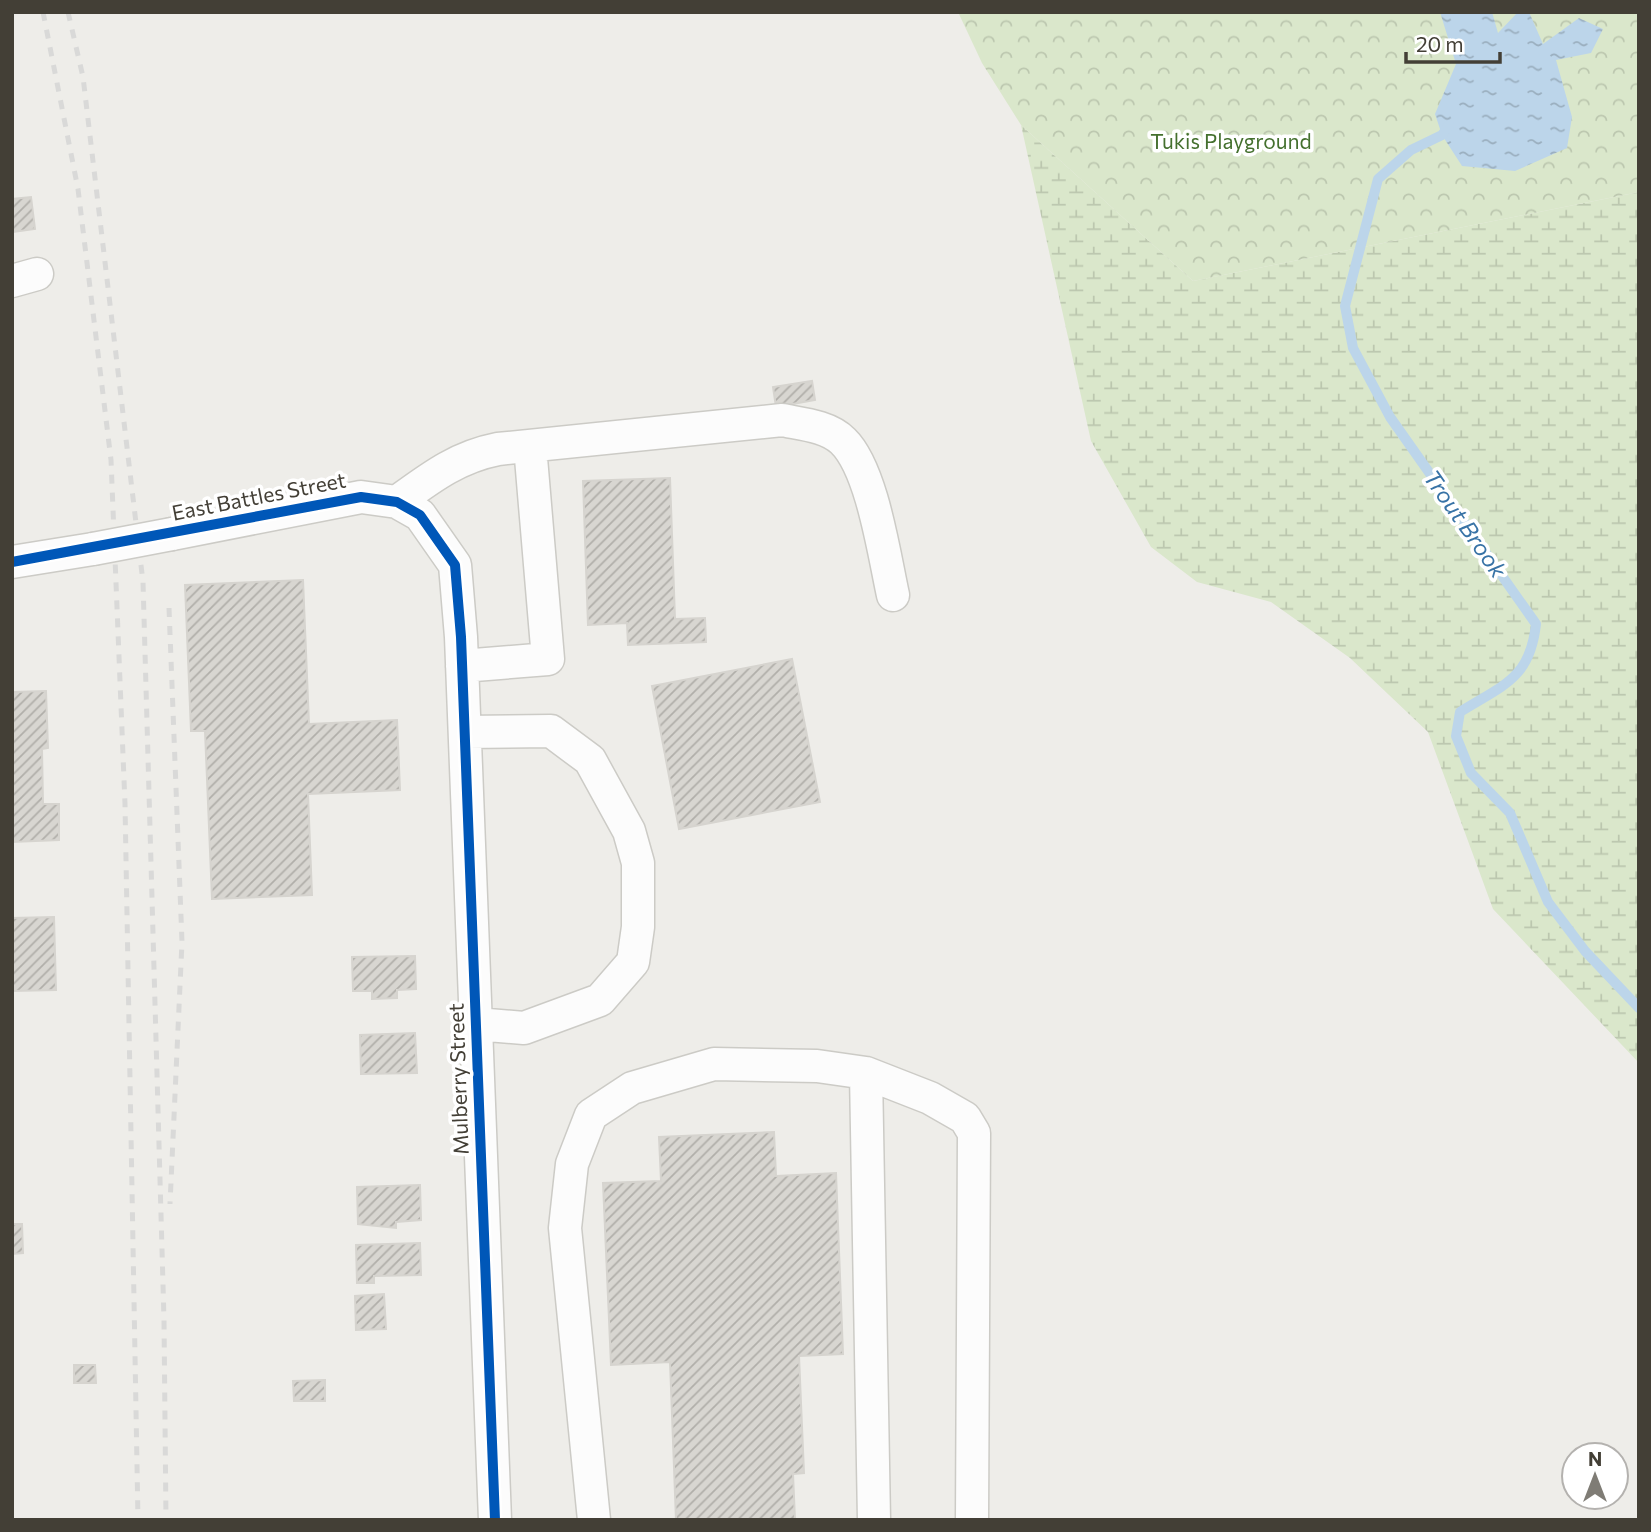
<svg xmlns="http://www.w3.org/2000/svg" width="1651" height="1532" viewBox="0 0 1651 1532" font-family="Commissioner,sans-serif">
	<style>
		.wetland { fill: url(#wetland-marsh) }
		.park { fill: url(#park-crowns) }
		.water { fill: url(#water-ripples) }
		.lines { fill: none; stroke-linecap: round; stroke-linejoin: round }
		.stream { stroke: #bcd5ea; stroke-width: 10 }
		.building { fill: url(#building-hatch); stroke: #d6d4cf; stroke-width: 2 }
		.minor-casing { stroke: #cccbc6; stroke-width: 35 }
		.minor { stroke: #fcfcfc; stroke-width: 32 }
		.rail { stroke: #d9d9d8; stroke-width: 5; stroke-dasharray: 9 9; stroke-linecap: butt }
		.minor-bridge-casing { stroke: #cccbc6; stroke-width: 35; stroke-linecap: butt }
		.minor-bridge { stroke: #fcfcfc; stroke-width: 32 }
		.cycleway-casing { stroke: #fff; stroke-width: 15 }
		.cycleway { stroke: #0057b8; stroke-width: 10 }
		.labels { text-anchor: middle; stroke-width: 7; stroke-linejoin: round; paint-order: stroke }
		.park-label { font-size: 21px; fill: #44702e; stroke: #fff }
		.street-label { font-size: 21px; fill: #433f36; stroke: #fff }
		.water-label { font-size: 23px; font-style: italic; fill: #3873a6; stroke: #fff }
	</style>
	<defs>
		<pattern id="wetland-marsh" width="20" height="14" patternUnits="userSpaceOnUse" patternTransform="scale(1.75)"><rect width="20" height="14" fill="#dae7cb"/><path d="M1 5h8M5 5V1M11 12h8M15 12V8" fill="none" stroke="#bcc7af"/></pattern>
		<pattern id="park-crowns" width="20" height="18" patternUnits="userSpaceOnUse" patternTransform="scale(1.75)"><rect width="20" height="18" fill="#dae7cb"/><path d="M2 6a3 3 0 1 1 6 0M12 15a3 3 0 1 1 6 0" fill="none" stroke="#bcc7af"/></pattern>
		<pattern id="water-ripples" width="26" height="14" patternUnits="userSpaceOnUse" patternTransform="scale(1.75)"><rect width="26" height="14" fill="#bcd5ea"/><path d="M2 4q2-2 4 0t4 0M15 11q2-2 4 0t4 0" fill="none" stroke="#9aaebe"/></pattern>
		<pattern id="building-hatch" width="6" height="6" patternUnits="userSpaceOnUse" patternTransform="scale(1.75)"><rect width="6" height="6" fill="#d8d6d1"/><path d="M-1 1l2-2M0 6l6-6M5 7l2-2" fill="none" stroke="#b1afaa"/></pattern>
	</defs>
	<rect width="100%" height="100%" fill="#eeede9"/>
	<path class="wetland" d="M1021 125 1193 281 1639 192V1063L1493 909 1428 732 1350 658 1271 602 1197 582 1151 547 1091 441Z"/>
	<path class="park" d="M958 12H1639V192L1193 281 1021 125 982 63Z"/>
	<path class="water" d="M1440 12H1492L1498 33 1518 12H1529L1543 44 1579 18 1603 29 1591 53 1556 60 1572 117 1567 148 1515 171 1462 166 1442 135 1435 114 1456 64Z"/>
	<g class="lines">
		<path class="stream" d="M1449 125 1442 135 1411 150 1378 179 1345 306 1353 348 1390 417 1536 624C1530 679 1503 685 1460 712L1456 736 1471 773 1510 813 1548 902 1585 951 1639 1008"/>
	</g>
	<path class="building" d="M31 197 35 229 12 232V199Z
		M812 381 815 400 776 407 773 387Z
		M670 478 675 619 705 618 706 642 628 645 627 623 588 625 583 481Z
		M303 580 309 724 397 720 400 790 308 794 312 895 212 899 205 731H191L185 585Z
		M792 659 820 802 679 829 652 686Z
		M12 664 13 692 46 691 48 748 42 749 43 804H59V840L12 842Z
		M54 917 56 990 12 991V918Z
		M415 956 416 989 397 990V998L372 999V991H353L352 957Z
		M415 1033 417 1073 361 1074 360 1035Z
		M774 1132 776 1176 836 1173 843 1354 799 1356 804 1473 793 1474 795 1520H676L670 1362 611 1365 603 1183 661 1181 659 1137Z
		M420 1185 421 1220 396 1222V1228L358 1224 357 1187Z
		M12 1224H22L23 1253 12 1254Z
		M420 1243 421 1275 374 1276V1283H357L356 1245Z
		M384 1294 386 1329 356 1330 355 1296Z
		M74 1365H95L96 1383H74Z
		M325 1380V1401H294L293 1381Z"/>
	<g class="lines">
		<defs>
			<path id="minor" d="M12 281 37 274
				M397 502C430 478 457 457 498 449L782 420C802 424 828 426 843 441 872 469 884 554 893 595
				M172 534 361 497 397 502 420 515 455 565 461 637 495 1520
				M12 562 93 549
				M462 666 548 659 530 446
				M465 732 551 731 590 760 629 831 638 863V927L633 962 600 1000 524 1028 476 1024
				M866 1073 874 1520
				M594 1520 565 1228 572 1164 591 1115 632 1088 714 1064 817 1066 866 1073 930 1098 965 1118 974 1133 972 1520"/>
		</defs>
		<use href="#minor" class="minor-casing"/>
		<use href="#minor" class="minor"/>
		<path class="rail" d="M43 12 78 189 111 460 125 804 138 1520
			M68 12 83 77 143 582 164 1320 166 1520
			M169 608 182 942 170 1204"/>
		<defs>
			<path id="minor-bridge" d="M93 549 172 534"/>
		</defs>
		<use href="#minor-bridge" class="minor-bridge-casing"/>
		<use href="#minor-bridge" class="minor-bridge"/>
		<defs>
			<path id="cycleway" d="M12 562 361 497 397 502 420 515 455 565 461 637 495 1520"/>
		</defs>
		<use href="#cycleway" class="cycleway-casing"/>
		<use href="#cycleway" class="cycleway"/>
	</g>
	<g class="labels">
		<g class="park-label">
			<text x="1231" y="149">Tukis Playground</text>
		</g>
		<g class="street-label">
			<text transform="translate(259 497) rotate(-11)" y="7">East Battles Street</text>
			<text transform="translate(459 1079) rotate(-92)" y="7">Mulberry Street</text>
		</g>
		<g class="water-label">
			<text transform="translate(1465 524) rotate(55)" y="8">Trout Brook</text>
		</g>
	</g>
	<rect width="1651" height="1532" fill="none" stroke="#433f36" stroke-width="28"/>
	<g transform="translate(1595 1476)"><circle r="33" fill="#ffffff" stroke="#b4b2af" stroke-width="2"/>
	<path d="M0-5L12 26L0 18L-12 26Z" fill="#7f7c75"/>
	<text y="-10" font-size="19" font-weight="bold" text-anchor="middle" fill="#433f36">N</text>
	</g>
	<path d="M1406 52v10h94v-10" fill="none" stroke="#433f36" stroke-width="3.5"/>
	<text x="1416" y="52" font-size="21" fill="#433f36" stroke="#ffffff" stroke-width="5" paint-order="stroke">20 m</text>
</svg>
